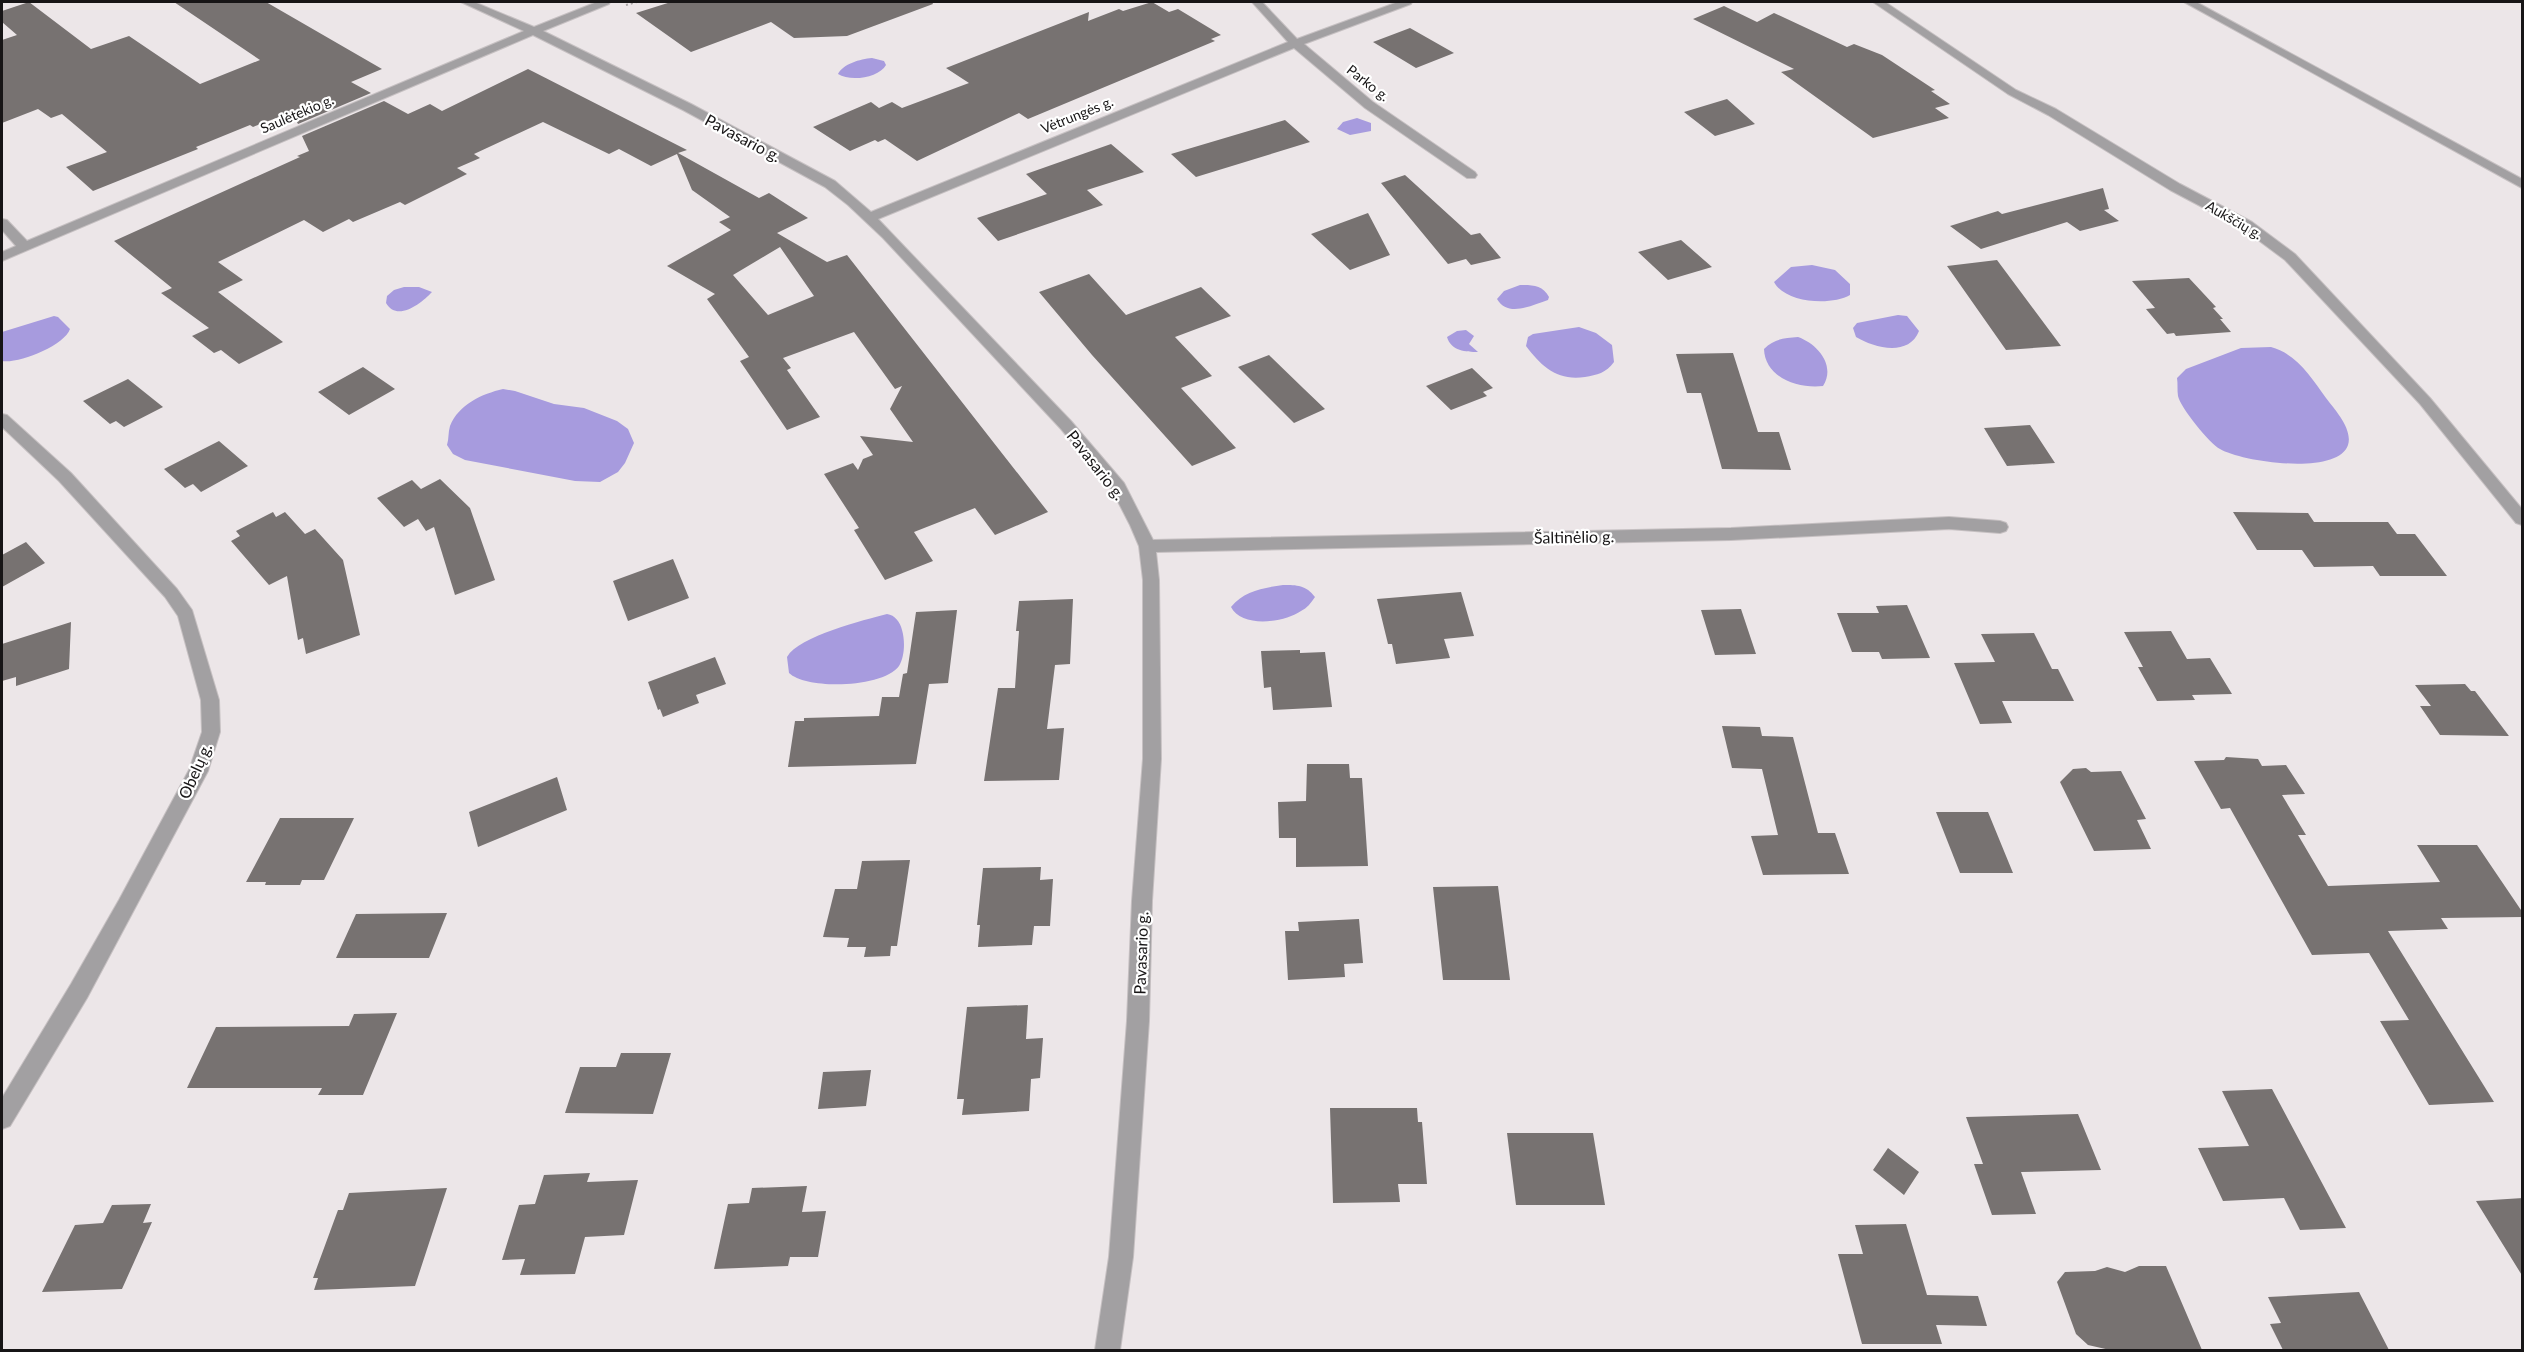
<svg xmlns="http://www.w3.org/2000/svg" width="2524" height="1352" viewBox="0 0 2524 1352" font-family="Lato,sans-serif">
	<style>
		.water { fill: #a79bde }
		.building { fill: #777271; fill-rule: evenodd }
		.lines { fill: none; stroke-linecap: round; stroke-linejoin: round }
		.minor-casing { stroke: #c6c0c2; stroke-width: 2 }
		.path { stroke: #a9a5a6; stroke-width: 2; stroke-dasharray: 2 3; stroke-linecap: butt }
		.minor { fill: #a2a0a2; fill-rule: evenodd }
		.labels { text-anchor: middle; stroke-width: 4.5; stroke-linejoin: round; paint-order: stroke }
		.far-street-label { font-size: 14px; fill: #171516; stroke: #fff }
		.street-label { font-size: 16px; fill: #171516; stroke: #fff }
	</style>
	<rect width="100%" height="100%" fill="#ece6e8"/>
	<path class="water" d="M872 58 884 61 886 65C879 78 850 82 838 74 843 64 860 59 872 58Z
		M1357 118 1371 123V131L1350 135 1337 129 1343 122Z
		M1812 265 1835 270 1850 284V295C1831 306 1785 303 1774 282L1791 267Z
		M1520 285C1532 285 1543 285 1549 297L1548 300C1532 305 1508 318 1497 299L1504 291Z
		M404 287H419L432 292C421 304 397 322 386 303L387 296 394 290Z
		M1898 315 1907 316 1919 331C1909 357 1874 348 1856 337L1853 328 1857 323Z
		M54 316 58 317 70 329C64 346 18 364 2 361V332Z
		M1579 327 1596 333 1612 345 1614 362C1606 373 1597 375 1585 377 1557 381 1542 367 1526 346L1528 337 1533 334Z
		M1466 330 1474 336 1469 344 1478 352C1466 352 1451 351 1447 337L1457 331Z
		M1798 337C1818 344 1836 366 1823 386 1799 389 1765 378 1764 349 1774 339 1784 338 1798 337Z
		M2271 347C2297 354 2311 377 2326 398 2335 410 2353 429 2348 445 2338 476 2242 462 2220 449 2210 444 2180 407 2178 396 2177 390 2178 384 2177 378L2186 369 2241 348Z
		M503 389 515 391 554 404 584 408 617 421 628 429 634 443 625 463 618 472 600 482 575 481 465 460 453 454 447 445C449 439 448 432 450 426 459 404 482 394 503 389Z
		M1283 585C1297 585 1306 585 1315 597 1311 603 1307 608 1301 611 1284 623 1241 628 1231 607 1244 591 1263 588 1283 585Z
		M887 614C895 615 900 622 902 630 905 640 905 656 899 666 883 688 807 690 789 673L787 657C799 636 864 620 887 614Z"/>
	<path class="building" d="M29 2 91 49 129 36 200 84 260 60 174 2H266L382 69 351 82 371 93 298 124 292 112 253 127 250 125 196 147 198 149 93 191 66 167 107 152 62 114 51 118 38 109 2 123V40L17 35 2 22V11Z
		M671 2H932L933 4 847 36 794 38 771 22 691 52 636 13Z
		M1152 2 1169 12 1178 9 1221 35 1211 39 1215 41 1028 119 1019 113 917 161 885 139 878 142 875 140 850 151 813 127 871 102 879 108 892 102 902 108 969 83 946 68 1089 12 1088 21 1119 9 1123 11Z
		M1724 6 1757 22 1774 13 1847 47 1854 44 1882 55 1935 90 1931 91 1950 104 1935 108 1949 118 1873 138 1781 72 1794 69 1693 19Z
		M1410 28 1454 53 1416 68 1373 42Z
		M528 69 687 150 678 153 759 198 769 193 808 218 777 233 827 262 847 255 1048 512 995 535 975 508 914 532 933 561 885 580 854 530 859 528 824 474 853 463 858 470 863 459 873 455 860 436 913 442 890 409 902 386 895 389 854 332 783 358 791 368 787 370 820 417 787 430 740 361 749 357 707 299 715 294 667 266 731 230 719 222 730 217 692 190 677 154 651 166 619 149 609 154 543 122 474 154 480 158 457 168 467 174 405 205 400 202 353 222 349 219 323 232 304 220 218 262 243 280 218 292 283 342 239 364 221 350 214 353 192 336 209 328 161 293 172 288 114 241 300 157 297 156 309 151 302 136 384 101 408 114 430 104 442 111ZM780 247 814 296 768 315 733 275Z
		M1727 99 1755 124 1715 136 1684 112Z
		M1285 120 1310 142 1196 177 1171 154Z
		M1111 144 1144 172 1087 190 1103 205 998 241 977 218 1047 194 1026 174Z
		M1405 175 1471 235 1480 233 1501 258 1471 265 1466 259 1448 264 1381 183Z
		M2103 188 2109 209 2104 210 2119 221 2080 231 2067 222 1981 249 1950 226 1998 211 2002 214Z
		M1368 213 1390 255 1350 270 1311 234Z
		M1681 240 1712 267 1668 280 1638 252Z
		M1997 260 2061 346 2006 350 1947 266Z
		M1089 274 1126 315 1201 287 1231 316 1175 337 1212 376 1181 388 1236 448 1192 466 1092 355 1039 292Z
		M2189 278 2216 307 2213 308 2223 319H2220L2231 332 2176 336 2174 333 2167 334 2146 309 2155 308 2132 281Z
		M1733 353 1758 432H1779L1791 470 1722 469 1701 393H1687L1676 354Z
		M1269 355 1303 388 1325 409 1294 423 1238 367Z
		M363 367 395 389 349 415 318 392Z
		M1472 368 1493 388 1483 392 1487 396 1451 410 1426 386Z
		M128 379 163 407 124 427 116 421 110 424 83 401Z
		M2030 425 2055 463 2007 466 1984 428Z
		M219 441 248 466 201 492 193 484 185 488 164 469Z
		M440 479 470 508 495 580 455 595 434 527 426 531 418 519 404 527 377 498 412 480 421 489Z
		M273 512 276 517 285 512 305 534 315 529 343 560 360 635 306 654 303 638 298 640 287 576 269 585 231 541 240 536 236 531Z
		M2233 512 2308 513 2314 522H2388L2397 534H2415L2447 576H2380L2373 566 2314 567 2302 550H2257Z
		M26 542 45 563 2 587V555Z
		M673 559 689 598 628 621 613 581Z
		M1461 592 1474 636 1444 639 1450 658 1396 664 1392 644H1388L1377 599Z
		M1073 599 1070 664 1055 665 1047 729 1064 728 1059 780 984 781 998 688H1015L1019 631H1016L1019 601Z
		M1907 605 1930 658 1882 659 1879 652H1852L1837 613H1879L1876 606Z
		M1741 609 1756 654 1715 655 1701 610Z
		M957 610 948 683 929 684 916 764 788 767 795 721H804V718L879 716 882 697H899L903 674 907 673 916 612Z
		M71 622 69 669 16 686V677L2 681V644Z
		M2171 631 2187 659 2210 658 2232 694 2192 695 2195 700 2157 701 2138 667H2143L2124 632Z
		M2034 633 2052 669H2058L2074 701H2002L2012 723 1980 724 1954 663 1995 662 1981 634Z
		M1300 650V653L1325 652 1332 707 1273 710 1271 687 1264 688 1261 651Z
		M715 657 726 684 696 695 699 703 663 717 660 709 658 710 648 682Z
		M2465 684 2471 691H2475L2509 736 2440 735 2420 706H2431L2415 685Z
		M1722 726 1760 727 1762 736 1793 737 1818 833H1835L1849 874 1763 875 1751 836 1778 835 1762 769 1732 768Z
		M2226 757 2258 759 2262 766 2286 765 2305 794 2282 795 2306 835H2298L2328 886 2440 882 2417 845H2477L2523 913V917L2441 918 2448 929 2388 931 2494 1102 2429 1105 2380 1021 2409 1020 2369 953 2312 955 2230 808 2221 809 2194 761 2224 760Z
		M1307 764H1349L1350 778H1362L1368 866 1296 867V838H1279L1278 802 1306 801Z
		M2086 768 2091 772 2121 771 2146 819 2137 820 2151 849 2094 851 2060 782 2073 769Z
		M557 777 567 810 478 847 469 812Z
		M1936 812H1988L2013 873H1960Z
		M280 818H354L324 880H302L300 885H265L266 882H246Z
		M910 860 897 946H891L890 956 864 957 866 947H847L849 938 823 937 835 889H857L862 861Z
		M1041 867 1040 880 1053 879 1050 926H1034L1032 945 978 947 980 925H977L983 868Z
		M1498 886 1510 980H1443L1433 887Z
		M447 913 429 958H336L356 914Z
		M1359 919 1363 963 1344 964 1345 977 1288 980 1285 931H1299L1298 922Z
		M1028 1005 1026 1039 1043 1038 1040 1078 1031 1079 1029 1111 962 1115 964 1099H957L967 1007Z
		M397 1013 363 1095H318L322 1088H187L216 1027 349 1026 354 1014Z
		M621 1053H671L653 1114 565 1113 580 1067H616Z
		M871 1070 866 1106 818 1109 823 1072Z
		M2272 1089 2346 1228 2300 1230 2284 1198 2223 1201 2198 1148 2249 1146 2222 1091Z
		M1330 1108H1417L1418 1122H1422L1427 1184H1398L1400 1202 1333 1203Z
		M2078 1114 2101 1170 2021 1172 2036 1214 1992 1215 1974 1164H1983L1966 1117Z
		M1507 1133H1593L1605 1205H1516Z
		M1888 1148 1919 1172 1904 1195 1873 1170Z
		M590 1173 587 1182 638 1180 624 1235 585 1237 575 1274 520 1275 525 1259 502 1260 519 1205 535 1204 544 1175Z
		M807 1186 802 1212 826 1211 818 1257H790L788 1266 714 1269 728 1204 749 1203 752 1188Z
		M447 1188 415 1286 314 1290 318 1278H313L338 1210H343L349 1193Z
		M2523 1198V1277L2476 1201Z
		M151 1204 143 1223 152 1222 122 1289 42 1292 75 1225 103 1223 112 1205Z
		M1906 1224 1927 1295 1978 1296 1987 1326 1936 1325 1942 1344H1862L1838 1254H1863L1855 1225Z
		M2139 1266H2166L2202 1350H2110L2088 1345 2076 1334 2057 1282 2065 1272 2095 1271 2107 1267 2125 1272Z
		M2359 1292 2389 1350H2283L2270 1324 2281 1323 2268 1297Z"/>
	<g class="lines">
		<defs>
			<path id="minor" d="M461 2H474L534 27 597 2H610L609 4 543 31 691 104 835 181 871 212 1288 42 1252 2H1262L1297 39 1398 2H1412L1411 4 1304 44 1373 102 1475 172 1477 175 1475 178H1467L1365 108 1294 48 878 219 1071 421 1124 483 1153 540 1731 528 1949 517 2000 521 2006 523 2008 527 2006 531 2000 533 1949 529 1731 540 1156 552 1159 580 1161 759 1152 901 1149 1021 1133 1257 1120 1350H1095L1109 1257 1127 1021 1132 901 1143 759V580L1139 546 1130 525 1112 490 1061 429 883 238 848 205 825 187 683 110 533 35 2 261V252L16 246 2 230V219L7 220 27 241 524 31Z
				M1873 2H1885L2016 90 2056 109 2180 184 2252 222 2295 254 2430 398 2522 509V525L2516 523 2420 404 2285 260 2242 228 2170 190 2048 115 2008 94Z
				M2184 2H2196L2522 179V188Z
				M2 414 7 415 71 473 177 589 192 610 219 700 220 732 208 771 87 998 10 1126 2 1129V1098L71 984 119 900 189 770 202 732 201 700 178 616 165 597 59 481 2 427Z"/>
		</defs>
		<use href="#minor" class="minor-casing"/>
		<path class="path" d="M626 5 637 2"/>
		<use href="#minor" class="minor"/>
	</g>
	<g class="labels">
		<g class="far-street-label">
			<text transform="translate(1368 83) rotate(38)" y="5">Parko g.</text>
			<text transform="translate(297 114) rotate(-23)" y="5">Saulėtekio g.</text>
			<text transform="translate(1077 115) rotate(-22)" y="5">Vėtrungės g.</text>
			<text transform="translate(2234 220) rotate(30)" y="5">Aukščių g.</text>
		</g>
		<g class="street-label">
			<text transform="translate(743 138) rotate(28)" y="6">Pavasario g.</text>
			<text transform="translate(1096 465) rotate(52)" y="6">Pavasario g.</text>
			<text transform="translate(1574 537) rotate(-1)" y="6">Šaltinėlio g.</text>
			<text transform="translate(195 771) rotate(-66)" y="6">Obelų g.</text>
			<text transform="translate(1141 953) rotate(-88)" y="6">Pavasario g.</text>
		</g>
	</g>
	<rect width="2524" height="1352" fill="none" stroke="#171516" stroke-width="6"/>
</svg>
